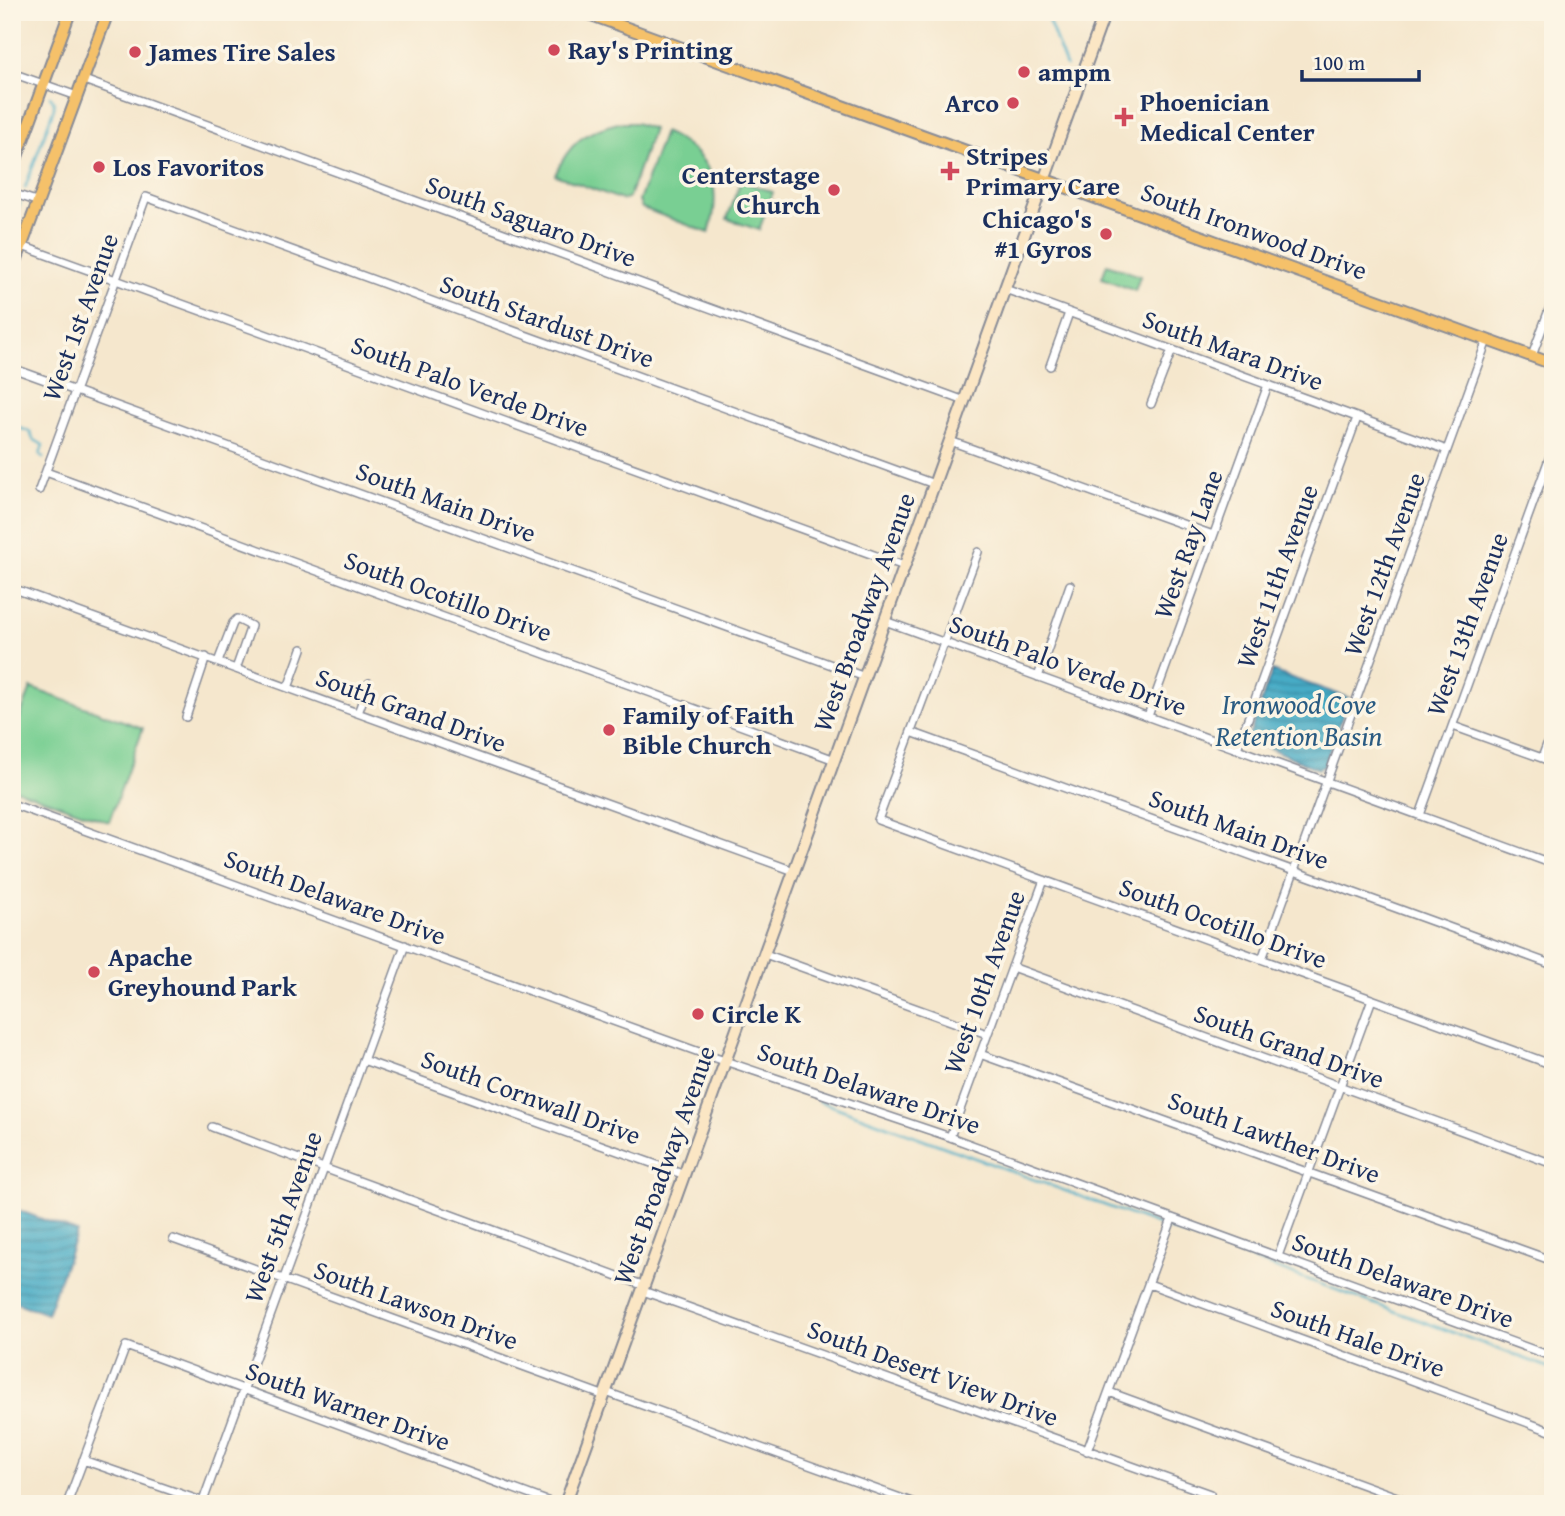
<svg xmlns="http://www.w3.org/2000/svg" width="1565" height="1516" viewBox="0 0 1565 1516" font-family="'Gentium Book Plus',serif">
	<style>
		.green { fill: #79cf93; stroke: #4a7f78; stroke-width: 2 }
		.water { fill: url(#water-rules); stroke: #316e92; stroke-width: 2 }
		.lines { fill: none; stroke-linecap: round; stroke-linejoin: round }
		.stream { stroke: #47acc6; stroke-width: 2.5 }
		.street-casing { stroke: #888b96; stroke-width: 10 }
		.secondary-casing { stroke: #888b96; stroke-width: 14 }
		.primary-casing { stroke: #888b96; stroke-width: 14 }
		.street { stroke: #fff; stroke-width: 7 }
		.secondary { stroke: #fbe6c4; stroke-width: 10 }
		.primary { stroke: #f5c16b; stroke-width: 10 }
		.poi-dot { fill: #d1495b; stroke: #fcf5e5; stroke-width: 2.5 }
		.labels { text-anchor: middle; stroke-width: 7; stroke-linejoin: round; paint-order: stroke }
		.poi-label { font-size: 26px; font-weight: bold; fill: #1b2f5e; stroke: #fcf5e5; text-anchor: start }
		.street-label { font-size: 26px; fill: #1b2f5e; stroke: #fcf5e5 }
		.water-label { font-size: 28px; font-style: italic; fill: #2a5b82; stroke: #fcf5e5 }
	</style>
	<defs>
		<pattern id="water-rules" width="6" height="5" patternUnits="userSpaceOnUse" patternTransform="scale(1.75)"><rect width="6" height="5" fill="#47acc6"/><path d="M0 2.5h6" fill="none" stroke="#3a8ca4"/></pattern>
	</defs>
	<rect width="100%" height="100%" fill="#fcf5e5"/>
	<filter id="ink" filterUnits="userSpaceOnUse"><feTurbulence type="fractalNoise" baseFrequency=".0143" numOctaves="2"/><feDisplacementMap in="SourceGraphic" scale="14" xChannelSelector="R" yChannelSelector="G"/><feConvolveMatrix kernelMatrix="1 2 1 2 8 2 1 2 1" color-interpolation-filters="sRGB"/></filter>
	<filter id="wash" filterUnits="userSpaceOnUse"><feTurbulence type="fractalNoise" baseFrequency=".00686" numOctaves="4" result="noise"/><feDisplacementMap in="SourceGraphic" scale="28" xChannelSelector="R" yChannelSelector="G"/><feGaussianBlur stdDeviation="1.57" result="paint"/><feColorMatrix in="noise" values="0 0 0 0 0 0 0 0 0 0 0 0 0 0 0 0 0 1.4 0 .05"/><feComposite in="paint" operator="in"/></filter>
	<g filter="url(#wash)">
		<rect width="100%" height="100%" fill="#f5e7cd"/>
		<path class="green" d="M618 123H636L653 129 629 197 622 200 555 175C569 143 585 131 618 123Z
			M664 132C710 153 724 184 709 233L642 208 639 201Z
			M741 181 773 192 759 230 727 219Z
			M1107 264 1140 276 1135 291 1102 278Z
			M31 688 143 728 109 822 12 788V738Z"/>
		<path class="water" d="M1272 671 1349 698 1324 766 1318 769 1248 739Z
			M12 1208 77 1232 47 1314 12 1301Z"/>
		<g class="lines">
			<path class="stream" d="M1045 12 1066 66
				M25 188 54 108V102L50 96
				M12 224 20 203
				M12 425 30 432 33 439 43 445 40 455 43 458
				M819 1101 1553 1369"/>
		</g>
	</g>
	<g filter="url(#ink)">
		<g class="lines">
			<defs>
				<path id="street" d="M12 73 77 96
					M84 80 965 401
					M12 193 39 202
					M22 246 904 566
					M1005 289 1447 450
					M1532 356 1553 299
					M1050 366 1069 313
					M12 368 865 677
					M1151 404 1172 350
					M950 441 1213 535
					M46 472 835 760
					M39 490 146 197 934 484
					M978 552 878 820 1553 1065
					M12 588 794 871
					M885 621 1553 864
					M218 662 233 623 237 619 251 626 236 669
					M1038 677 1070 585
					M288 688 302 649
					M358 713 369 683
					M1148 716 1268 385
					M186 717 206 657
					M1453 726 1553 762
					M911 732 1553 965
					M1237 749 1357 418
					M1542 758 1553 728
					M12 804 710 1056 950 1137 1553 1357
					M1420 815 1553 448
					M765 954 987 1034
					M1262 959 1487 340
					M1012 967 1553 1164
					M980 1054 1553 1261
					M363 1060 685 1175
					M212 1127 645 1286
					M950 1137 1044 880
					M173 1239 605 1396
					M1278 1256 1372 999
					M1149 1284 1553 1432
					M643 1291 1210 1494
					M606 1392 917 1504
					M1109 1392 1416 1504
					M1087 1451 1172 1219
					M83 1460 210 1504
					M67 1504 126 1346 555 1504
					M202 1504 405 945"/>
				<path id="secondary" d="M565 1504 1105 12"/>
				<path id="primary" d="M583 12 1553 364
					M12 170 70 12
					M12 272 108 12"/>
			</defs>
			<use href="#street" class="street-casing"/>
			<use href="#secondary" class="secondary-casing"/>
			<use href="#primary" class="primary-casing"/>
			<use href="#street" class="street"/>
			<use href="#secondary" class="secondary"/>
			<use href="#primary" class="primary"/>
		</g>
	</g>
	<g class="poi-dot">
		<circle cx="554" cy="50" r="7"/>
		<circle cx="135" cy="52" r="7"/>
		<circle cx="1024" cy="72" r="7"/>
		<circle cx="1013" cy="103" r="7"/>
		<path d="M1120.5 106.5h7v7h7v7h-7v7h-7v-7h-7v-7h7z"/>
		<circle cx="99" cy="167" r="7"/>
		<path d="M946.5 160.5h7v7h7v7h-7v7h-7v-7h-7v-7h7z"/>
		<circle cx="834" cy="190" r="7"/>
		<circle cx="1106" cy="234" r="7"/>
		<circle cx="609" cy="730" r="7"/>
		<circle cx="94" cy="972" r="7"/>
		<circle cx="698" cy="1014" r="7"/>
	</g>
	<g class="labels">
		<g class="poi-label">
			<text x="568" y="59">Ray's Printing</text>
			<text x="149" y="61">James Tire Sales</text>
			<text x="1038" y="81">ampm</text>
			<text x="1140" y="111">Phoenician<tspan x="1140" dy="30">Medical Center</tspan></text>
			<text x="999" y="112" text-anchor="end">Arco</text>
			<text x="966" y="165">Stripes<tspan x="966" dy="30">Primary Care</tspan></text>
			<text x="113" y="176">Los Favoritos</text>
			<text x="820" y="184" text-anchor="end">Centerstage<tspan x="820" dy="30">Church</tspan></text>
			<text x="1092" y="228" text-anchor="end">Chicago's<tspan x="1092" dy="30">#1 Gyros</tspan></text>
			<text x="623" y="724">Family of Faith<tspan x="623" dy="30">Bible Church</tspan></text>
			<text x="108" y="966">Apache<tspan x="108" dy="30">Greyhound Park</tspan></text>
			<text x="712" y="1023">Circle K</text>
		</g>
		<g class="street-label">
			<text transform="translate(531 221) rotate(20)" y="9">South Saguaro Drive</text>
			<text transform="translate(1254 231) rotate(20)" y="9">South Ironwood Drive</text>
			<text transform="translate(80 317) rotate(-70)" y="9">West 1st Avenue</text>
			<text transform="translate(547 321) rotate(20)" y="9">South Stardust Drive</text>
			<text transform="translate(1233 350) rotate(20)" y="9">South Mara Drive</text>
			<text transform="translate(470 386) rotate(20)" y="9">South Palo Verde Drive</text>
			<text transform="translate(446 502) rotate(20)" y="9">South Main Drive</text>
			<text transform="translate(1188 544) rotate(-70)" y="9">West Ray Lane</text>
			<text transform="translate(1384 564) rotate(-70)" y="9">West 12th Avenue</text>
			<text transform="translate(1277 576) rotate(-70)" y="9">West 11th Avenue</text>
			<text transform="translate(448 596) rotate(20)" y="9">South Ocotillo Drive</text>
			<text transform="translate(864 612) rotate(-70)" y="9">West Broadway Avenue</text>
			<text transform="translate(1467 624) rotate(-70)" y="9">West 13th Avenue</text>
			<text transform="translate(1068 665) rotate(20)" y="9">South Palo Verde Drive</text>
			<text transform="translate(411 710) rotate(20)" y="9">South Grand Drive</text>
			<text transform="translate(1239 829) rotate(20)" y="9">South Main Drive</text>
			<text transform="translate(335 897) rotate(20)" y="9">South Delaware Drive</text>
			<text transform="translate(1223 923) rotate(20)" y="9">South Ocotillo Drive</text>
			<text transform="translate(984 982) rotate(-70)" y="9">West 10th Avenue</text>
			<text transform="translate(1289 1046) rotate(20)" y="9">South Grand Drive</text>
			<text transform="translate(869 1088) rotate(19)" y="9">South Delaware Drive</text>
			<text transform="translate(531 1097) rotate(20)" y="9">South Cornwall Drive</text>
			<text transform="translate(1274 1137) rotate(20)" y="9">South Lawther Drive</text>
			<text transform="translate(664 1165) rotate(-70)" y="9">West Broadway Avenue</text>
			<text transform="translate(283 1217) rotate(-70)" y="9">West 5th Avenue</text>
			<text transform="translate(1403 1280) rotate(20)" y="9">South Delaware Drive</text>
			<text transform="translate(416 1305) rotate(20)" y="9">South Lawson Drive</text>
			<text transform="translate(1358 1338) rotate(20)" y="9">South Hale Drive</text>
			<text transform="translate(933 1373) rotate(20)" y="9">South Desert View Drive</text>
			<text transform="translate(348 1406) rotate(20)" y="9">South Warner Drive</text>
		</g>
		<g class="water-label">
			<text x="1299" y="714">Ironwood Cove<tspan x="1299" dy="32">Retention Basin</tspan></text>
		</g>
	</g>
	<rect width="1565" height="1516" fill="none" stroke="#fcf5e5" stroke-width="42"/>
	<path d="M1302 70v10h117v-10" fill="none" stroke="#1b2f5e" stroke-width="3.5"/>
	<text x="1313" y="70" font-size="21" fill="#1b2f5e" stroke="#fcf5e5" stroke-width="5" paint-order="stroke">100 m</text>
</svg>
